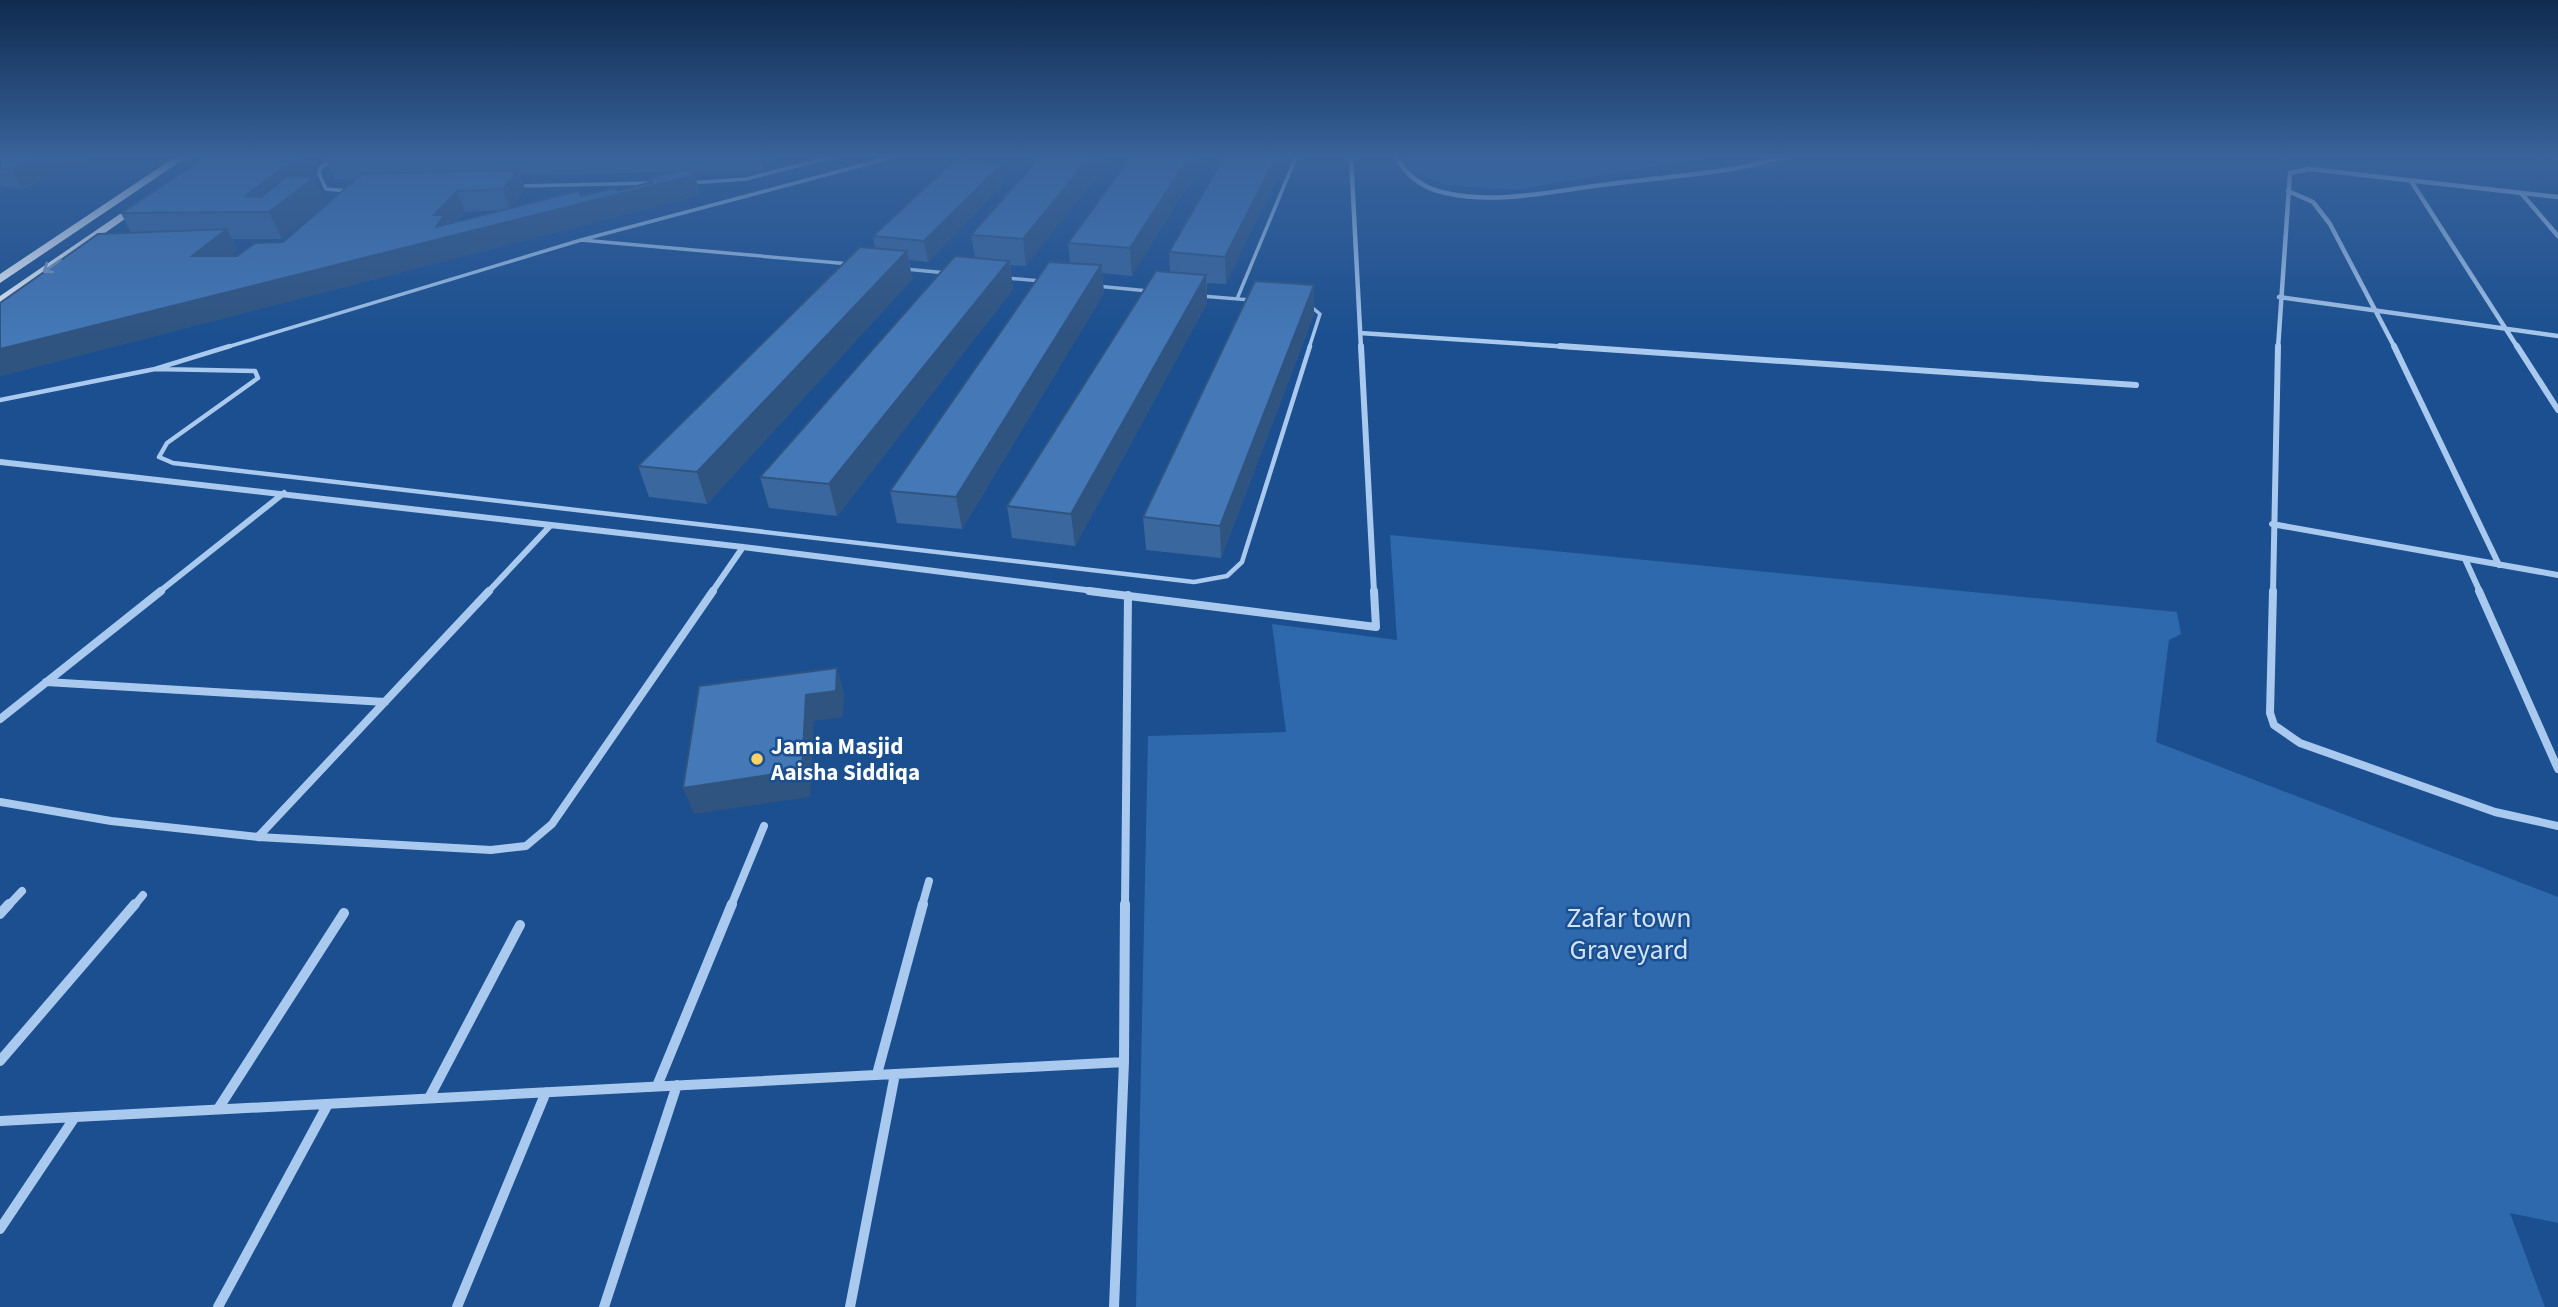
<svg xmlns="http://www.w3.org/2000/svg" width="2558" height="1307" viewBox="0 0 2558 1307" font-family="'Source Sans 3',sans-serif">
	<style>
		.green { fill: #2e69ad }
		.lines { fill: none; stroke-linecap: round; stroke-linejoin: round }
		.lane-far1 { stroke: #a9c9ee; stroke-width: 3.5 }
		.lane { stroke: #a9c9ee; stroke-width: 4.5 }
		.street-far3 { stroke: #a9c9ee; stroke-width: 4.5 }
		.street-far2 { stroke: #a9c9ee; stroke-width: 6 }
		.street-far1 { stroke: #a9c9ee; stroke-width: 8 }
		.street { stroke: #a9c9ee; stroke-width: 10 }
		.primary { fill: #f0f6ff; fill-rule: evenodd }
		.wall { fill: #3a679d; fill-rule: evenodd }
		.shaded-wall { fill: #305480 }
		.building { fill: #4478b7; stroke: #305480; stroke-width: 2 }
		.oneway { stroke: #7b9ac1 }
		.poi-dot { fill: #ffd166; stroke: #1b4f8f; stroke-width: 2.5 }
		.labels { text-anchor: middle; stroke-width: 5; stroke-linejoin: round; paint-order: stroke }
		.poi-label { font-size: 23px; font-weight: bold; fill: #fff; stroke: #1b4f8f; text-anchor: start }
		.near-park-label { font-size: 28px; fill: #cfe3fa; stroke: #1b4f8f }
	</style>
	<rect width="100%" height="100%" fill="#1b4f8f"/>
	<path class="green" d="M1405 157H1710L1514 190 1446 185 1412 172Z
		M1390 535 2177 612 2181 634 2169 640 2156 742 2558 897V1223L2510 1213 2545 1307H1136L1148 736 1286 732 1272 624 1397 640Z"/>
	<g class="lines">
		<path class="lane-far1" d="M335 157 320 168 319 174 326 189 348 191
			M690 183 746 179 831 157
			M519 186 653 183
			M581 240 850 264
			M905 269 947 273
			M1006 278 1041 281
			M1096 286 1149 291
			M1201 296 1251 300
			M1237 299 1296 157
			M1309 305 1320 314 1309 348
			M224 348 581 240 893 157"/>
		<path class="lane" d="M155 369 255 371 258 378 167 443 159 457 173 463 1194 582 1227 576 1242 562 1310 346
			M0 400 155 369 230 346"/>
		<path class="street-far3" d="M1351 157 1361 348
			M1396 157C1407 176 1424 189 1446 193 1499 205 1557 190 1610 184 1669 176 1727 174 1784 157
			M2411 181 2518 348
			M2288 191 2313 202 2330 224 2395 348
			M2521 193 2558 236
			M2279 297 2558 336
			M1360 333 1586 348
			M2278 348 2290 173 2309 169 2558 197"/>
		<path class="street-far2" d="M1361 346 1374 592
			M1560 346 2136 385
			M2394 346 2499 565
			M2517 346 2558 410
			M0 462 743 547 1102 592
			M2272 524 2558 575
			M2465 559 2480 592
			M159 592 284 493
			M488 592 550 526
			M712 592 743 547
			M2273 592 2278 346"/>
		<path class="street-far1" d="M1089 591 1376 627 1374 591
			M2273 591 2270 713 2274 725 2300 743 2495 812 2558 826
			M2479 591 2558 769
			M46 682 385 702
			M0 719 161 591
			M0 802 111 821 258 837 491 850 526 846 552 824 713 591
			M258 837 489 591
			M8 906 22 891
			M134 906 143 895
			M731 906 764 826
			M922 906 929 881
			M1125 906 1128 595"/>
		<path class="street" d="M0 914 9 904
			M0 1061 135 904
			M1124 1062 1125 904
			M877 1074 923 904
			M657 1086 732 904
			M429 1098 520 925
			M218 1109 344 913
			M0 1121 1124 1062 1114 1307
			M0 1229 75 1117
			M218 1307 328 1104
			M457 1307 546 1092
			M604 1307 677 1085
			M850 1307 895 1074"/>
		<path class="primary" d="M175 157H187L0 283V274Z
			M136 203 145 205 0 306V296Z"/>
	</g>
	<path class="wall" d="M0 157H96L22 189 0 186Z
		M206 157H304L326 203 282 239H232L237 250 230 256H237L283 242 357 179H335L325 157H773L765 171 691 172 695 175 700 195 0 376 131 233 121 213ZM673 172 649 178 650 183 618 191 581 196 511 208 525 189 520 175ZM504 210 456 222 465 212Z
		M1040 157 1026 266 1010 265 1013 289 837 516 769 508 760 477 975 258 971 235Z
		M1131 157 1132 276 1102 273 1104 293 962 529 897 523 890 491 1070 263 1068 243Z
		M1224 157 1226 284 1207 283V303L1075 546 1012 538 1007 506 1170 272 1169 252Z
		M1004 183 928 262 909 260 912 279 707 504 649 497 638 466 875 248 873 236Z
		M1314 314 1221 558 1146 550 1143 517Z"/>
	<path class="shaded-wall" d="M39 157H96L22 189 11 169Z
		M297 157H304L326 203 282 239 269 212 246 196Z
		M761 157H773L765 171Z
		M1090 157H1112L1026 266 1023 239Z
		M1189 157H1206L1132 276 1130 248Z
		M1276 157H1288L1226 284 1225 257Z
		M1002 164 1004 183 928 262 924 241Z
		M518 170 525 189 510 210 503 189Z
		M695 175 700 195 0 376V349L457 191 465 212 449 229Z
		M227 229 237 250 203 278 192 256Z
		M907 251 912 279 707 504 697 472Z
		M1009 261 1013 289 837 516 829 484Z
		M1101 265 1104 293 962 529 956 497Z
		M1206 275 1207 303 1075 546 1071 514Z
		M1314 285V314L1221 558 1220 526Z
		M837 668 844 694 843 717 814 721 810 797 694 814 683 788 806 695Z"/>
	<path class="building" d="M0 157H39L11 169 0 168Z
		M206 157H297L246 196 261 197 286 177H315L269 212 121 213Z
		M1040 157H1090L1023 239 971 235Z
		M1131 157H1189L1130 248 1068 243Z
		M1224 157H1276L1225 257 1169 252Z
		M955 160 1002 164 924 241 873 236Z
		M687 169 695 175 0 349V303L98 234 227 229 192 256H237L255 243 283 242 362 174 518 170 503 189 457 191 434 215H444L436 227 578 191 581 196 614 188 618 191 652 182 649 178Z
		M860 247 907 251 697 472 638 466Z
		M955 256 1009 261 829 484 760 477Z
		M1049 262 1101 265 956 497 890 491Z
		M1156 271 1206 275 1071 514 1007 506Z
		M1255 281 1314 285 1220 526 1143 517Z
		M837 668 836 691 806 695 802 770 683 788 699 686Z"/>
	<defs><path id="oneway-shaft" d="M-6 0H5M1.5-3L5.5 0L1.5 3" fill="none" stroke-width="1.6" stroke-linecap="round" stroke-linejoin="round" transform="scale(1.75)"/></defs>
	<use class="oneway" href="#oneway-shaft" transform="translate(52 266) rotate(145)"/>
	<linearGradient id="sky" x2="0" y2="1"><stop stop-color="#0f2b4f"/><stop offset="0.46" stop-color="#39639b"/><stop offset="1" stop-color="#39639b" stop-opacity="0"/></linearGradient>
	<rect width="2558" height="340" fill="url(#sky)"/>
	<circle class="poi-dot" cx="757" cy="759" r="7"/>
	<g class="labels">
		<g class="poi-label">
			<text x="771" y="754">Jamia Masjid<tspan x="771" dy="26">Aaisha Siddiqa</tspan></text>
		</g>
		<g class="near-park-label">
			<text x="1629" y="927">Zafar town<tspan x="1629" dy="32">Graveyard</tspan></text>
		</g>
	</g>
</svg>
